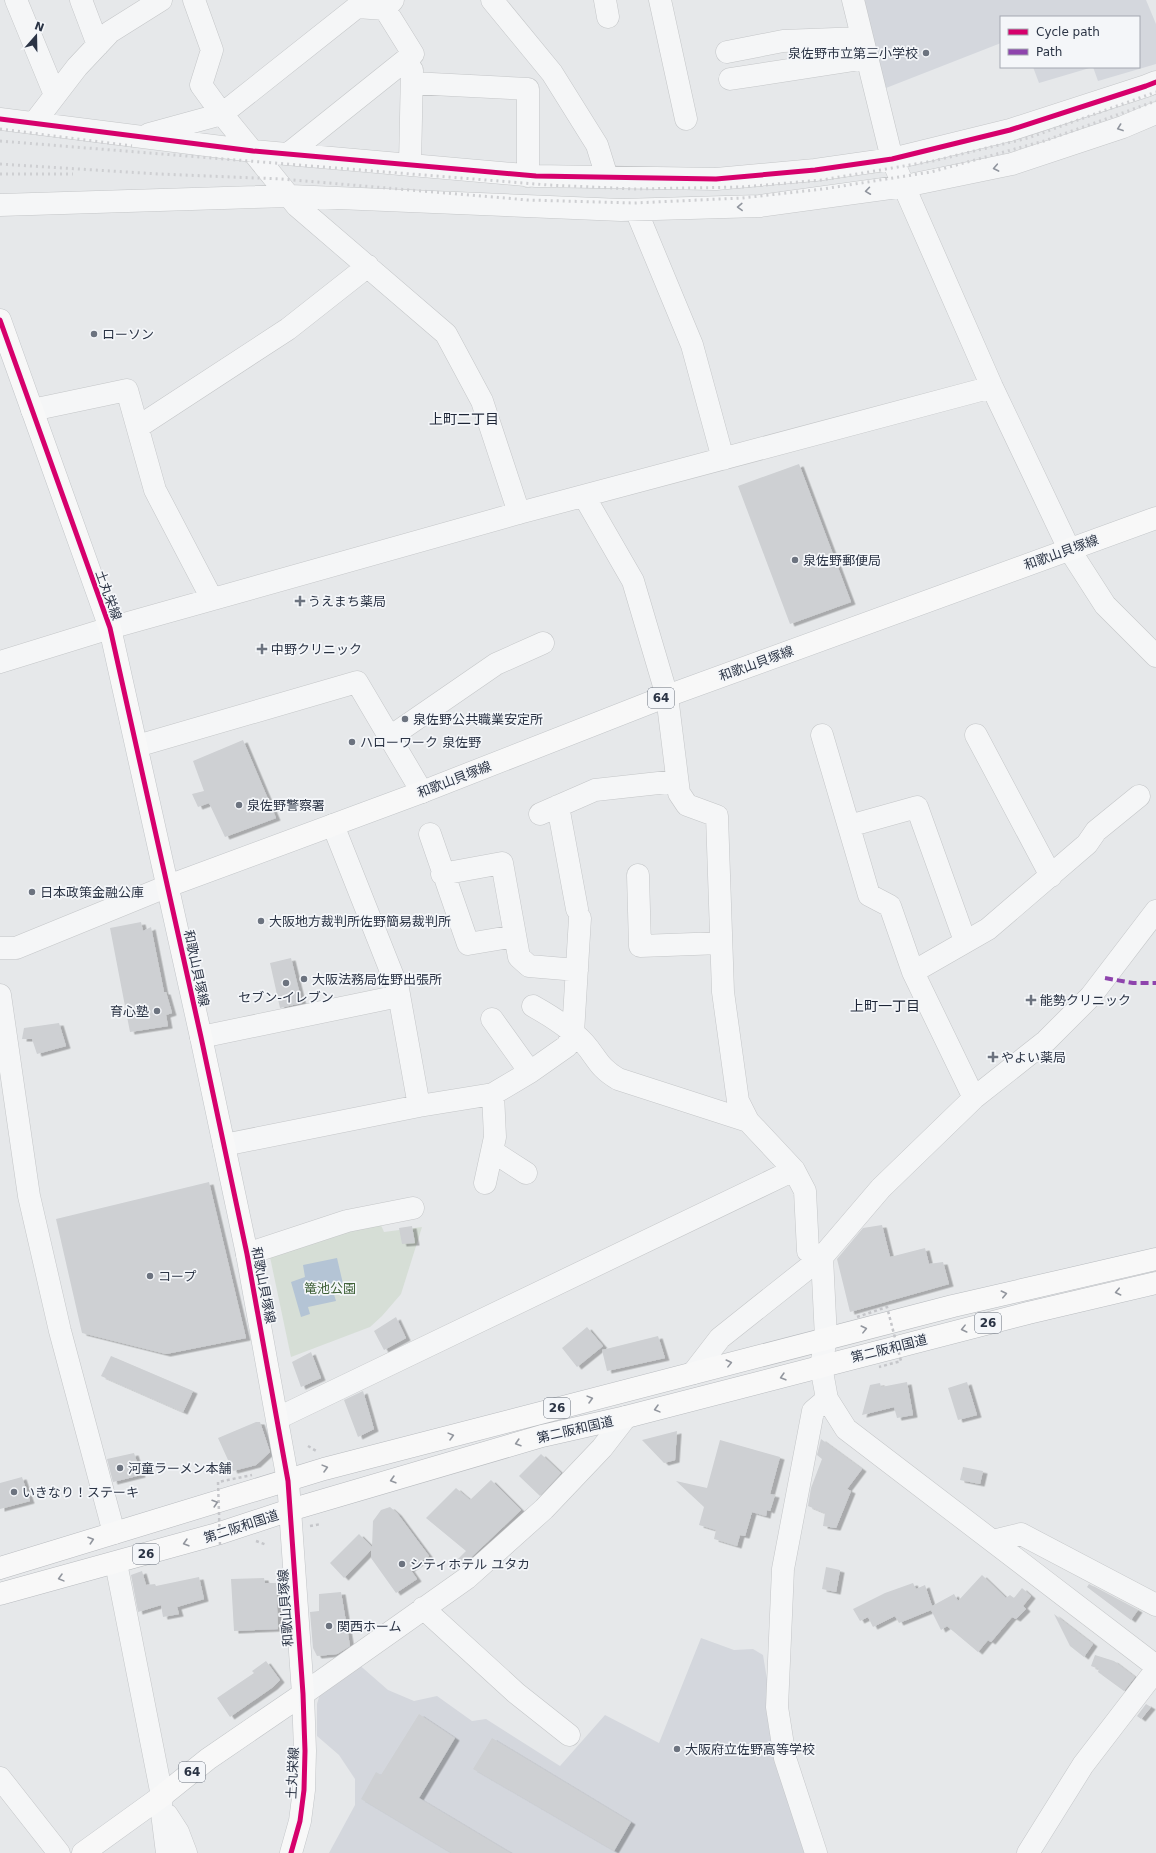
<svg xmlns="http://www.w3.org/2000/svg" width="1156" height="1853" viewBox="0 0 1156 1853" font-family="'DejaVu Sans','Noto Sans JP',sans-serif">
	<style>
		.built { fill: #d4d7dd }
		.green { fill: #d6ded6 }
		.water { fill: #b4c4d5 }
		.building { fill: #ced0d3; filter: url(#shadow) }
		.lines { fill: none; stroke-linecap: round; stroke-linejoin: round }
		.minor-casing { stroke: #c4c6c8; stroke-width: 23 }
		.major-casing { stroke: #c2c5c8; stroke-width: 23 }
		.highway-casing { stroke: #b8bbbf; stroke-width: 23 }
		.path { stroke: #c5c6ca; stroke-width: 2.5; stroke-dasharray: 3 3; stroke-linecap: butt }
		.minor { stroke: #f5f6f7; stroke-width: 22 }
		.major { stroke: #f8f8f8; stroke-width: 22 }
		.highway { stroke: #f8f8f8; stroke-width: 22 }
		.rail { stroke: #cecfd2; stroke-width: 3; stroke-dasharray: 2 4; stroke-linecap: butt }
		.path-bridge { stroke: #c5c6ca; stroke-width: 2.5; stroke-dasharray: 3 3; stroke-linecap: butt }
		.quiet { stroke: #8e44ad; stroke-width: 4; stroke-dasharray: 8 4; stroke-linecap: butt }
		.cycleway-casing { stroke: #f4f6f9; stroke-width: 8 }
		.cycleway { stroke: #d6006c; stroke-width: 5 }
		.oneway { stroke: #90959e }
		.oneway2 { stroke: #92969e }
		.poi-dot { fill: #6c737f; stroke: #f4f6f9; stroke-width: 1.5 }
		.labels { text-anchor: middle; stroke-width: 3.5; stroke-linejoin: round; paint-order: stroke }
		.shield { fill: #f4f6f9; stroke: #676e7b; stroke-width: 1 }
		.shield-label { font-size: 12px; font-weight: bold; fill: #2b3445 }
		.poi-label { font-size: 13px; fill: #2b3445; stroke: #f4f6f9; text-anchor: start }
		.street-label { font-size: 13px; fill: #2b3445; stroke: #f4f6f9 }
		.park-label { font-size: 13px; fill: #3f6138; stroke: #f4f6f9 }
		.neighbourhood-label { font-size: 14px; fill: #1d2536; stroke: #f4f6f9 }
	</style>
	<defs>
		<filter id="shadow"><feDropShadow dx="4.5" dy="2.5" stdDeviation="0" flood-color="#0004"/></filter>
	</defs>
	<rect width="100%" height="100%" fill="#e6e8ea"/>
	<path class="built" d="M863 0H1146L1156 24V64L1098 81 1093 67 1039 83 1033 67H1139V17H1001V43L886 88Z
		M701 1638 734 1650 753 1649 763 1655 780 1758 812 1853H329L355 1805V1779L339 1755 317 1736V1704L321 1690 356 1662 388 1690 414 1701 437 1696 472 1721 486 1719 560 1766 605 1715 659 1743Z"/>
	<path class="green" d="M380 1223 384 1232 422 1227 401 1294 382 1316 370 1327 291 1357 270 1257 321 1239Z"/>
	<path class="water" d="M337 1258 344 1288 333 1291 336 1301 308 1307 310 1314 301 1317 291 1282 305 1277 303 1265Z"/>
	<path class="building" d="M799 464 851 602 790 624 738 486Z
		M243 740 276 818 225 837 209 803 198 807 192 794 204 791 193 761Z
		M141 922 143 931 151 927 164 992H166L172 1013 166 1015 168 1026 130 1032 110 928Z
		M291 958 302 1003 280 1008 270 963Z
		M59 1023 66 1046 37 1054 32 1039H22L24 1028Z
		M209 1182 246 1338 166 1354 82 1333 56 1219Z
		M882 1225 890 1257 925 1248 929 1264 943 1262 949 1284 850 1312 837 1259 863 1228Z
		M412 1226 415 1243 402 1244 399 1228Z
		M396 1317 406 1338 384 1350 374 1331Z
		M587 1327 603 1346 577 1367 562 1348Z
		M658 1336 665 1358 607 1371 602 1350Z
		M311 1352 321 1378 301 1387 292 1362Z
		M111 1356 193 1391 183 1412 101 1376Z
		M907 1382 913 1415 897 1418 894 1407 862 1415 870 1385 880 1383 881 1387Z
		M967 1382 977 1415 958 1420 948 1388Z
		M363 1391 374 1429 358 1437 344 1400Z
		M256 1422H260L270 1452 256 1465 233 1471 218 1438Z
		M677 1431 675 1460 664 1463 642 1440Z
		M821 1439 862 1469 847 1489 851 1491 836 1528 823 1526 825 1513 808 1506 811 1488 822 1459 817 1455Z
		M720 1440 780 1457 770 1494 775 1495 770 1511 767 1510 766 1516 752 1512 745 1536 740 1535 737 1546 714 1539 716 1530 699 1525 704 1507 676 1481 707 1488Z
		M134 1453 141 1475 113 1482 107 1459Z
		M541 1454 561 1473 540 1496 519 1476Z
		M963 1467 983 1471 980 1484 960 1480Z
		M22 1477 30 1501 0 1509V1483Z
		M491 1480 521 1510 463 1565 458 1559 466 1551 426 1518 456 1488 470 1500Z
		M390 1507 397 1513 429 1556 410 1569 417 1579 396 1593 371 1558V1550L344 1578 330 1563 359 1534 372 1547 373 1521 381 1510Z
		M826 1567 840 1570 836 1592 822 1589Z
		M142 1571 146 1585 155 1584 156 1586 199 1577 204 1599 177 1607 179 1614 163 1617 161 1605 138 1612 131 1575Z
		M982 1575 1006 1598 1010 1595 1014 1598 1022 1588 1031 1596 1023 1606 1026 1609 1016 1619 1012 1617 991 1642 988 1640 978 1652 947 1626 941 1630 931 1610 899 1623 895 1616 873 1627 868 1617 860 1621 853 1609 885 1593 913 1583 916 1589 925 1585 932 1606 954 1594 958 1601Z
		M264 1578 265 1583H276L278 1629 234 1631 231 1579Z
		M1089 1584 1138 1610 1131 1620 1087 1587Z
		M341 1592 350 1646 337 1654 317 1656 313 1648 310 1612 319 1611V1594Z
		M1054 1614 1093 1644 1084 1657 1070 1646Z
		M1095 1655 1114 1661 1135 1677 1124 1691 1098 1672 1099 1669 1091 1666Z
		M266 1661 280 1680 273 1687 230 1717 217 1698 254 1673 252 1671Z
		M1146 1704 1151 1707 1141 1719 1137 1716Z
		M419 1714 455 1738 419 1798 511 1853H451L361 1799 376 1772 381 1775Z
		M492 1738 631 1822 614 1851 473 1769Z"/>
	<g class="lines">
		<defs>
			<path id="minor" d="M16 0 55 95
				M81 0 98 45
				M194 0 212 50 201 85 222 114 357 7 385 9 393 0
				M492 0 552 73 597 145 607 177
				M605 0 608 17
				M660 0 686 119
				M853 0 892 159 992 387 1069 549 1105 605 1156 656
				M727 52 783 41 862 38
				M730 79 867 58
				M412 83 528 89V176
				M0 119 253 151 536 176 716 179 815 170 892 159 1010 130 1146 86 1156 82
				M34 123 77 67 110 32 161 0
				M149 134 222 114 297 206 446 334 482 401 519 513
				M288 154 413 54 385 9
				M410 165 412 70
				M0 205 290 196 621 210 760 206 905 186 1012 164 1123 127 1156 113
				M636 210 692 345 723 459
				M32 410 127 390 155 490 212 599
				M138 427 288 329 368 266
				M584 496 633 581 667 696 679 793 687 805 717 816 723 992 738 1101 748 1121 794 1170 805 1191 808 1251 822 1257 720 1338 693 1373
				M0 662 110 628 519 513 992 387
				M822 735 869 895 890 906 913 972 974 1098
				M976 735 1051 876
				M390 737 496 664 543 643
				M137 746 357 682 422 792
				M558 806 577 909
				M540 814 595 790 677 781
				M333 825 398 989 419 1106
				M849 826 917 807 965 941
				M430 834 468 944 515 936
				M442 874 502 863 519 957 529 966 577 970
				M638 875 640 946 721 943
				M1156 911 1091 996 1046 1041 974 1098 881 1188 822 1257 826 1338 821 1366 827 1399 846 1429 1156 1666
				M0 948H16L168 886
				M913 972 988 929 1087 844 1096 831 1139 796
				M0 995 29 1196 60 1331 114 1533
				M533 1006C551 1016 569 1027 584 1043 598 1059 598 1067 618 1079L748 1121
				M201 1037 399 996
				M530 1072 567 1046 573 1033 580 918
				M224 1145 419 1106 493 1094 530 1072 492 1019
				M492 1151 526 1173
				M485 1183 495 1137 493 1094
				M247 1254 347 1221 413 1208
				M278 1418 794 1170
				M993 1541 1021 1534 1156 1605
				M116 1563 162 1796 161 1805 167 1853
				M423 1608 516 1693 569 1735
				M303 1694 467 1578 544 1509 602 1448 626 1417
				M0 1778 59 1853
				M167 1815 178 1832 186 1853
				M816 1853 785 1758 777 1707 783 1569 813 1411 827 1399
				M1028 1853 1083 1765 1156 1670"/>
			<path id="major" d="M0 320 110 628 201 1037 247 1254 288 1481 303 1694 305 1751 304 1790 300 1821 291 1853
				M168 886 422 792 667 696 1156 518
				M83 1853 162 1796 208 1759 303 1694"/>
			<path id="highway" d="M0 1568 324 1469 953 1306 1156 1259
				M0 1594 217 1534 290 1510 542 1436 626 1417 1028 1313 1156 1283"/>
		</defs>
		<use href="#minor" class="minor-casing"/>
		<use href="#major" class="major-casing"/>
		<use href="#highway" class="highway-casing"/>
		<path class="path" d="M308 1446 318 1452
			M310 1526 321 1524
			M256 1541 267 1545"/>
		<use href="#minor" class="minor"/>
		<use href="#major" class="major"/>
		<use href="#highway" class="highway"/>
		<path class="rail" d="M0 129 132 146
			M0 141 548 185 635 189 742 187 822 180 933 161 1028 138 1156 92
			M0 164 159 174 281 179 528 200 634 203 742 198 823 189 931 172 1044 141 1156 101
			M0 174H73"/>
		<path class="path-bridge" d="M857 1317 887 1307 901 1361 879 1367
			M220 1545 218 1482 252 1475"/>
		<path class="quiet" d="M1105 978 1133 983H1156"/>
		<defs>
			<path id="cycleway" d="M0 119 253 151 536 176 716 179 815 170 892 159 1010 130 1146 86 1156 82
				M0 320 110 628 201 1037 247 1254 288 1481 303 1694 305 1751 304 1790 300 1821 291 1853"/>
		</defs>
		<use href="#cycleway" class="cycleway-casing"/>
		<use href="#cycleway" class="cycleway"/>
	</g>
	<defs><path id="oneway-chevron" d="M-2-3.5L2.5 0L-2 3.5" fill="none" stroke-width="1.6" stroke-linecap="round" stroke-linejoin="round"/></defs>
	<g class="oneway">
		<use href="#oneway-chevron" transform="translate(1120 128) rotate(160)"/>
		<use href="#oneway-chevron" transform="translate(996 168) rotate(169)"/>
		<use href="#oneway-chevron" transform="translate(868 191) rotate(172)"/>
		<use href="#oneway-chevron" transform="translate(740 207) rotate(178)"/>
	</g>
	<g class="oneway2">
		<use href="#oneway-chevron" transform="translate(1118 1292) rotate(167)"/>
		<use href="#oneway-chevron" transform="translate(1004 1294) rotate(-13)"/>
		<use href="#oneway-chevron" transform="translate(864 1329) rotate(-14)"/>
		<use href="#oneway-chevron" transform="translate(964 1329) rotate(166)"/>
		<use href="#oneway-chevron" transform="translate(729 1363) rotate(-14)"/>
		<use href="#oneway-chevron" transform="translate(783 1377) rotate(164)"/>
		<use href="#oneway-chevron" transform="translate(590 1399) rotate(-15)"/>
		<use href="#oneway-chevron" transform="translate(657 1409) rotate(165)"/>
		<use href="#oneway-chevron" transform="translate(451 1436) rotate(-15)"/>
		<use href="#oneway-chevron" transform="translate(518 1443) rotate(163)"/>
		<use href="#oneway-chevron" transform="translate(325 1468) rotate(-15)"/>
		<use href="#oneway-chevron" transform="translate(393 1480) rotate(164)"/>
		<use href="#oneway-chevron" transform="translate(215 1503) rotate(-17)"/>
		<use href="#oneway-chevron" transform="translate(91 1540) rotate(-18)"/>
		<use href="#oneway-chevron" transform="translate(186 1543) rotate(164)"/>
		<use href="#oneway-chevron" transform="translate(61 1578) rotate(165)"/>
	</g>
	<g class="poi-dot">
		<circle cx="926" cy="53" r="4"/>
		<circle cx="94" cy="334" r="4"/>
		<circle cx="795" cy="560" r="4"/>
		<path d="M298 595h4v4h4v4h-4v4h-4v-4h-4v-4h4z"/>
		<path d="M260 643h4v4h4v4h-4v4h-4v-4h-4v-4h4z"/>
		<circle cx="405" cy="719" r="4"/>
		<circle cx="352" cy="742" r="4"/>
		<circle cx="239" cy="805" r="4"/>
		<circle cx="32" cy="892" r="4"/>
		<circle cx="261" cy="921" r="4"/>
		<circle cx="304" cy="979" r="4"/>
		<circle cx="286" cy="983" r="4"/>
		<path d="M1029 994h4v4h4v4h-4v4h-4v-4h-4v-4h4z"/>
		<circle cx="157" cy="1011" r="4"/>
		<path d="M991 1051h4v4h4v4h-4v4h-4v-4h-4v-4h4z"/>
		<circle cx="150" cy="1276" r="4"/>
		<circle cx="120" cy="1468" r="4"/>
		<circle cx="14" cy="1492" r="4"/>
		<circle cx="402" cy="1564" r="4"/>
		<circle cx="329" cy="1626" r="4"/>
		<circle cx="677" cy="1749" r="4"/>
	</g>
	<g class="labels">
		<g class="shield">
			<rect x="648" y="688" width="26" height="20" rx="3"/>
			<rect x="975" y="1313" width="26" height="20" rx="3"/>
			<rect x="544" y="1398" width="26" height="20" rx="3"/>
			<rect x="133" y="1544" width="26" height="20" rx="3"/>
			<rect x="179" y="1762" width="26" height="20" rx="3"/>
		</g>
		<g class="shield-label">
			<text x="661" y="702">64</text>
			<text x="988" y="1327">26</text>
			<text x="557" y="1412">26</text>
			<text x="146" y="1558">26</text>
			<text x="192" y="1776">64</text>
		</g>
		<g class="poi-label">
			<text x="918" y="58" text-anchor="end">泉佐野市立第三小学校</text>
			<text x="102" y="339">ローソン</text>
			<text x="803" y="565">泉佐野郵便局</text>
			<text x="308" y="606">うえまち薬局</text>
			<text x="271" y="654">中野クリニック</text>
			<text x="413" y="724">泉佐野公共職業安定所</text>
			<text x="360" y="747">ハローワーク 泉佐野</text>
			<text x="247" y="810">泉佐野警察署</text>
			<text x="40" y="897">日本政策金融公庫</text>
			<text x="269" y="926">大阪地方裁判所佐野簡易裁判所</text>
			<text x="312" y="984">大阪法務局佐野出張所</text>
			<text x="286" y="1002" text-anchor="middle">セブン-イレブン</text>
			<text x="1040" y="1005">能勢クリニック</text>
			<text x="149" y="1016" text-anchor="end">育心塾</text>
			<text x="1001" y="1062">やよい薬局</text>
			<text x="158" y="1281">コープ</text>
			<text x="128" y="1473">河童ラーメン本舗</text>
			<text x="22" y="1497">いきなり！ステーキ</text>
			<text x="410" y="1569">シティホテル ユタカ</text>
			<text x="337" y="1631">関西ホーム</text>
			<text x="685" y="1754">大阪府立佐野高等学校</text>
		</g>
		<g class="street-label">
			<text transform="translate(1061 552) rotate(-20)" y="5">和歌山貝塚線</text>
			<text transform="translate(109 595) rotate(70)" y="5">土丸栄線</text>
			<text transform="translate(756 663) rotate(-20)" y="5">和歌山貝塚線</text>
			<text transform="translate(454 779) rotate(-21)" y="5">和歌山貝塚線</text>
			<text transform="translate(197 968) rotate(78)" y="5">和歌山貝塚線</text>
			<text transform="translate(264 1285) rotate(79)" y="5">和歌山貝塚線</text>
			<text transform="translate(889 1348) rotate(-14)" y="5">第二阪和国道</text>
			<text transform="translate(575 1429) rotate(-13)" y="5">第二阪和国道</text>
			<text transform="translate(241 1526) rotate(-18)" y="5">第二阪和国道</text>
			<text transform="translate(285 1608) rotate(-94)" y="5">和歌山貝塚線</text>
			<text transform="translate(292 1773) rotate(-87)" y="5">土丸栄線</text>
		</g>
		<g class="park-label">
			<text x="330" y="1293">篭池公園</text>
		</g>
		<g class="neighbourhood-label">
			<text x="464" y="424">上町二丁目</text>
			<text x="885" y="1011">上町一丁目</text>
		</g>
	</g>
	<rect x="1000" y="16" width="140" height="52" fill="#f4f6f9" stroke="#a4a8b1"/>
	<rect x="1008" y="29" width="20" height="6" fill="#d6006c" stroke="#a4a8b1"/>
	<text x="1036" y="36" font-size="12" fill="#2b3445">Cycle path</text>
	<rect x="1008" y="49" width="20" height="6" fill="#8e44ad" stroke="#a4a8b1"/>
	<text x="1036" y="56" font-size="12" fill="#2b3445">Path</text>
	<g transform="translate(36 36) rotate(20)" stroke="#f4f6f9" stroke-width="3" paint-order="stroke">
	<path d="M0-3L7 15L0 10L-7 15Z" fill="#2b3445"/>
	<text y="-6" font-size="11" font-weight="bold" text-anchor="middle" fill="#2b3445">N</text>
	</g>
</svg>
